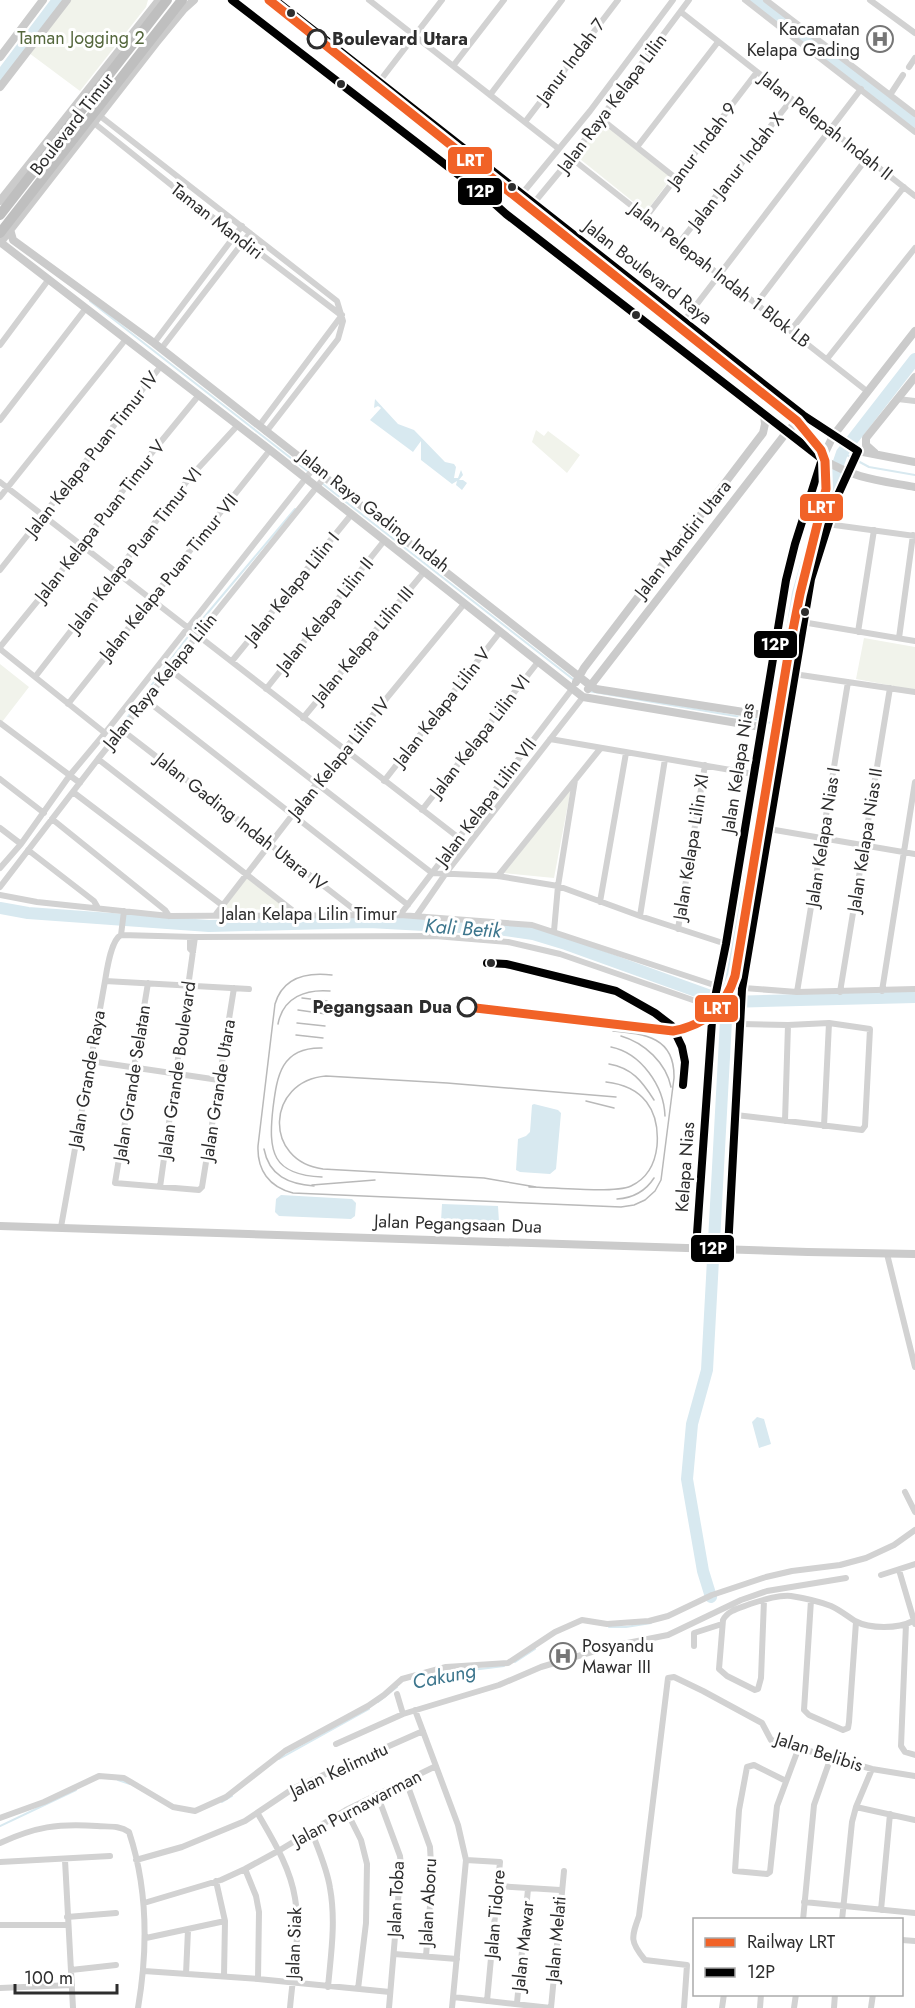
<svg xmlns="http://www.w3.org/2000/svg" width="915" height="2008" viewBox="0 0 915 2008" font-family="Jost,sans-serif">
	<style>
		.park { fill: #f1f3eb }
		.water { fill: #d8e9f0 }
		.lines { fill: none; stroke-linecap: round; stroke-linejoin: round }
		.stream { stroke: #d8e9f0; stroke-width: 2 }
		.river { stroke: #d8e9f0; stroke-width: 12 }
		.street { stroke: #d2d2d2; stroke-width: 6 }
		.secondary { stroke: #cbcbcb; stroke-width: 8 }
		.highway { stroke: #bfbfbf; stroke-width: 10 }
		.tram { stroke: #b9b9b9; stroke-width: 1.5 }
		.highway-bridge { stroke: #bfbfbf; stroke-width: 10 }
		.bus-1-casing { stroke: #fff; stroke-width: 12 }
		.bus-1 { stroke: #010101; stroke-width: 8 }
		.rail-1-casing { stroke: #fff; stroke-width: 14 }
		.rail-1 { stroke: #f16227; stroke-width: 9 }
		.bus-dot { fill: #2d2d2d; stroke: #fff; stroke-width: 2 }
		.stop-dot { fill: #fff; stroke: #2d2d2d; stroke-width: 3 }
		.labels { text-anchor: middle; stroke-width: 6; stroke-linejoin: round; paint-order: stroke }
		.poi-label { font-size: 18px; fill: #2d2d2d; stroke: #fff; text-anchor: end }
		.park-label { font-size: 18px; fill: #54673c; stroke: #fff }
		.stop-label { font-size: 18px; font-weight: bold; fill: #2d2d2d; stroke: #fff; text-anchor: start }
		.street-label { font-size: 18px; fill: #2d2d2d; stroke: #fff }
		.water-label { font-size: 20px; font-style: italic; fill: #3d768d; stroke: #fff }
		.line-badge { stroke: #fff; stroke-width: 2 }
		.badge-label { font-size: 16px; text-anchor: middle; font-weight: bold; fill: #fff }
	</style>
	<rect width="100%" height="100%" fill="#fff"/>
	<path class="park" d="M70 0H148L146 7 80 91 29 53Z
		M601 119 672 177 646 212 575 155Z
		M536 430 544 436 548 431 580 455 567 473 532 442Z
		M864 638 915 647V690L856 679Z
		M0 664 29 687 2 722 0 720Z
		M571 788 554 878 504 873Z
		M247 876 287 910 223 909Z"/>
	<path class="water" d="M375 399 398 424 414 430 445 462 454 464 456 467 454 478H458L461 470 463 475 459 480H463L467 483 462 490 456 485 457 481 452 484 421 460V441L413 452 370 420 381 408 378 406 374 408Z
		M534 1104 558 1110 561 1113 556 1169 550 1174 520 1172 516 1170 518 1139 526 1136 530 1132 532 1105Z
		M281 1195 352 1199 356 1203 355 1216 351 1219 279 1216 275 1212 276 1199Z
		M442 1204 498 1206 499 1222 495 1224 441 1221Z
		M757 1417 764 1419 771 1444 759 1448 752 1422Z"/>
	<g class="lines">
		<path class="stream" d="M90 301 310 473
			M842 453 851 457
			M856 460 869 467 915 475
			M323 484 574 680
			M588 691 759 720
			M766 722 777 724
			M120 727 190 634 295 509
			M609 1627H626L651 1623
			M515 1662 535 1649
			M424 1676 504 1666
			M378 1702 397 1687
			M279 1759 369 1709
			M118 1780 130 1784
			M222 1802 232 1796
			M0 1826 76 1790"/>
		<path class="river" d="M754 0 915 124
			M0 77 58 0
			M0 908 28 913 209 926 369 922 498 929 533 934 566 944 727 1002 915 997
			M711 1597 703 1571 687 1479 692 1424 707 1370 727 1002 761 821 798 593 820 517 842 453 915 359"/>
		<path class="street" d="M369 0 559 149
			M745 0 915 132
			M766 0 915 114
			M870 0 915 33
			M681 12 915 196
			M453 66 504 0
			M909 67 915 58
			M379 82 442 0
			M490 95 562 0
			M890 95 903 75
			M100 116 337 301 343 321 338 339 266 432
			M600 118 677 179
			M525 122 618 0
			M94 123 195 204 341 315
			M637 147 718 42
			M571 158 868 392
			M521 195 590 111 673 0
			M533 204 571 158 689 0
			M646 217 757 72
			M679 243 792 99
			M756 304 867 158
			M684 321 861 89
			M791 330 904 187
			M154 343 242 226
			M0 345 49 279
			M161 349 250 233
			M827 359 915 248
			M898 399 915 401
			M0 420 86 308
			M259 426 342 315
			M0 482 459 838
			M0 497 126 339
			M827 524 915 536
			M0 570 161 366
			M802 622 915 641
			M858 632 874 530
			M899 638 913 535
			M0 647 53 582 150 455 199 395
			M0 649 105 733
			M232 661 351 515
			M169 669 432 873 498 876 558 886 640 916 726 944
			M794 674 915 692
			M35 677 191 476 238 425
			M266 689 384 541
			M146 700 408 905
			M68 704 270 450
			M303 718 424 572
			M0 723 80 783
			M122 730 360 914
			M550 739 754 774
			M98 759 296 913
			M0 779 44 813
			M384 781 500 632
			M73 792 222 905
			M422 810 538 662
			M52 819 165 910 169 916
			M0 828 21 844
			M769 829 915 854
			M28 850 94 901 98 908
			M0 868 21 844 70 775 105 733 313 469
			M498 876 600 749
			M0 887 98 759 324 478
			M0 895 37 902 169 916 400 915 532 925 717 986 797 992 915 989
			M600 902 626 753
			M216 914 317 783 464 604
			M400 915 572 689
			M417 915 446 873 583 697
			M640 916 665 759
			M678 929 705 765
			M554 931 558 886 575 780
			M121 935 195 937 435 936 508 942 560 954 713 1007
			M121 935 124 911
			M190 937V949L193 952
			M105 981 249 989
			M148 983 115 1183 199 1190 202 1187 234 988
			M882 991 915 782
			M797 992 848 682
			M840 992 890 688
			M90 1061 219 1080
			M736 1115 862 1130 865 1126 870 1029 829 1023 788 1025 741 1024
			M785 1121 788 1025
			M824 1126 829 1023
			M160 1187 195 937
			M61 1227 105 981C107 969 111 940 121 935
			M887 1254 915 1367
			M905 1492 915 1512
			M899 1570 915 1624
			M881 1575 915 1564
			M764 1600 761 1678 758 1689 755 1690 727 1676 719 1669 723 1620C728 1610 740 1608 750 1604 763 1600 777 1595 791 1596 804 1598 818 1601 831 1606 840 1610 847 1616 855 1621 870 1629 898 1629 913 1621
			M811 1600 804 1710 809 1715 843 1730 848 1728 849 1722 856 1622
			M906 1624 901 1746 905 1752 915 1755
			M694 1646V1633L722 1624
			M397 1694 403 1714
			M415 1710 458 1825 466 1860 452 2008
			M336 1744 403 1714 499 1685 541 1667 612 1646 668 1635 741 1600 767 1591 846 1578
			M406 1781 430 1847 432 1881 426 1956
			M786 1781 754 1765 747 1767 739 1810 735 1871 767 1874 770 1872 777 1806 799 1747
			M377 1794 400 1856 401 1865 389 2008
			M856 1807 915 1820
			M346 1810 361 1840 367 1864 366 1923 358 1989
			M258 1814C273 1840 290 1867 295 1898 301 1934 293 1972 290 2008
			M0 1818 44 1802 99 1776 124 1778 173 1807 195 1811 226 1797 285 1751 368 1706 384 1695 402 1679 446 1667 508 1663 555 1632 582 1620 607 1624 649 1621 668 1616 712 1595 766 1577 792 1571 840 1565 866 1558 894 1545 915 1530
			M311 1830C318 1849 327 1868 330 1888 336 1921 331 1954 328 1987
			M0 1843C35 1827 58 1823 97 1826 108 1827 119 1825 129 1832 148 1889 148 1949 138 2008
			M65 1860 73 2008
			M136 1860 182 1847 245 1821 294 1788 423 1731
			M466 1860 500 1862 487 2001
			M0 1862 110 1856
			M245 1869 256 1896 259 1912 258 1979
			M216 1881 225 1921 224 1976
			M498 1886 560 1890
			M804 1902 915 1913
			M144 1903 221 1880 245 1869 280 1850 346 1810 436 1766
			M881 1910 890 1814
			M67 1917 116 1913
			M803 1920 814 1805 831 1757
			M842 1920 852 1822 856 1807 872 1769
			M0 1925H68
			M146 1938 225 1921
			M902 1940 915 1941
			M394 1954 457 1959
			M71 1970 116 1965
			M144 1971 258 1979 390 1992
			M186 1974 188 1930
			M0 1988 72 1985
			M453 1997 551 2008
			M517 2003 528 1889
			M551 2008 564 1871
			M684 2008 687 1965 645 1960C630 1942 631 1938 639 1916L668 1678 674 1677 703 1691 762 1723 771 1740 872 1769 915 1776
			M722 2008 724 1994
			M760 2008 761 1994
			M794 2008 796 1994
			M834 2008 835 1994
			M871 2008 873 1994"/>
		<path class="secondary" d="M232 0 486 196 506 214 669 342 822 459C856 479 877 480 915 487
			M275 0 803 415 858 451 915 462
			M0 57 43 0
			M0 87 67 0
			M455 170 460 157 467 154
			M0 201 159 0
			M10 229 13 240 154 343 591 686 596 689 763 715
			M0 242 270 450 583 697 761 727
			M0 243 156 43 184 9 194 0
			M875 453 866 445V438L915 377
			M576 682 584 668 763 433 765 424 764 415
			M588 689 786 433 803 415
			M0 1226 808 1252 915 1254
			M696 1248 713 1007 726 944 782 600 795 544 822 459 833 436 915 331
			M728 1249 742 989 811 579C824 535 836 491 858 451"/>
		<path class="highway" d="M0 215 167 0"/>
		<path class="tram" d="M332 975C306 972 283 977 275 1004L258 1146C257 1170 269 1187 293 1193L621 1207 634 1205 645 1200 655 1191 661 1180 674 1078C675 1037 645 1034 613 1031
			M302 998 327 1001
			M298 1010 326 1014
			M297 1023 325 1026
			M278 1024C283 997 306 989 330 991
			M296 1035 323 1038
			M621 1036C645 1043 666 1063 671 1087
			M611 1047C641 1053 664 1086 665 1116
			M322 1048C281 1047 277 1076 273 1108 268 1152 272 1175 322 1177
			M609 1064C632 1068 642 1081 654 1100
			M586 1101 614 1108
			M264 1149C269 1176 289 1184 314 1186
			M312 1185 375 1180
			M529 1187C551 1187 613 1194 631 1186 648 1178 655 1164 657 1146 660 1110 643 1086 606 1082
			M536 1187 484 1178 323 1169C263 1161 266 1081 326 1076L447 1083 616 1097
			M617 1199C633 1198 645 1192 654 1178"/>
		<path class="highway-bridge" d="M0 233 182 0"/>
		<defs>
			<path id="bus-1" d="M232 0 486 196 506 214 822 459 795 544 786 580 726 944 713 1007 696 1248 728 1249 742 989 811 579 837 497 858 451 803 415 275 0
				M487 963 506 964 616 991 655 1013 672 1026 682 1047 685 1062 683 1085"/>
		</defs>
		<use href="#bus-1" class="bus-1-casing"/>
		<use href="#bus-1" class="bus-1"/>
		<defs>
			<path id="rail-1" d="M269 0 797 421 821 450 825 461 826 489 800 594 789 650 735 976C725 1007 706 1025 673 1031L467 1007"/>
		</defs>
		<use href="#rail-1" class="rail-1-casing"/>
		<use href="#rail-1" class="rail-1"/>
	</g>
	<defs>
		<symbol id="hospital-ring" viewBox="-11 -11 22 22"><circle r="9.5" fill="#fff" stroke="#767676" stroke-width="1.5"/><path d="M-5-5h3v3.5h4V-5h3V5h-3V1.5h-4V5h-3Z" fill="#767676"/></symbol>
	</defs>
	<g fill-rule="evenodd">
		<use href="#hospital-ring" x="865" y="24" width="30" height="30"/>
		<use href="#hospital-ring" x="548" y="1641" width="30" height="30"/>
	</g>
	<g class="bus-dot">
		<circle cx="291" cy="13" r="5"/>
		<circle cx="341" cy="84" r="5"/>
		<circle cx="512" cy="187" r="5"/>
		<circle cx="636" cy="315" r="5"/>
		<circle cx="805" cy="612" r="5"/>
		<circle cx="491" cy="963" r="5"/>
	</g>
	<g class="stop-dot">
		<circle cx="317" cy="39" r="9"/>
		<circle cx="467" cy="1007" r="9"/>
	</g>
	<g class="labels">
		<g class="poi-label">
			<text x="860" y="35">Kacamatan<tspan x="860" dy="21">Kelapa Gading</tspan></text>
			<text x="582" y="1652" text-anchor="start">Posyandu<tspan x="582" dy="21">Mawar III</tspan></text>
		</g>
		<g class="park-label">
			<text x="81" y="44">Taman Jogging 2</text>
		</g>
		<g class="stop-label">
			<text x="332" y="45">Boulevard Utara</text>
			<text x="452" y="1013" text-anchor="end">Pegangsaan Dua</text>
		</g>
		<g class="street-label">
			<text transform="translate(571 61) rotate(-53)" y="6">Janur Indah 7</text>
			<text transform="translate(612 103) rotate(-53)" y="6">Jalan Raya Kelapa Lilin</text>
			<text transform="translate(72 124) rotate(-52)" y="6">Boulevard Timur</text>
			<text transform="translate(826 126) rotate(38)" y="6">Jalan Pelepah Indah II</text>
			<text transform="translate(702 145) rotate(-53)" y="6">Janur Indah 9</text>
			<text transform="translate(736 171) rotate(-52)" y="6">Jalan Janur Indah X</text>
			<text transform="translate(217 221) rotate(38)" y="6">Taman Mandiri</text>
			<text transform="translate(648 272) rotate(38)" y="6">Jalan Boulevard Raya</text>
			<text transform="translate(720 275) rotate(38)" y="6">Jalan Pelepah Indah 1 Blok LB</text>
			<text transform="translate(92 454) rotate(-52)" y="6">Jalan Kelapa Puan Timur IV</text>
			<text transform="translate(374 511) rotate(38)" y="6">Jalan Raya Gading Indah</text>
			<text transform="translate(100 521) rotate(-52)" y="6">Jalan Kelapa Puan Timur V</text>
			<text transform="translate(683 539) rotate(-52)" y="6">Jalan Mandiri Utara</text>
			<text transform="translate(135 550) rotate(-52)" y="6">Jalan Kelapa Puan Timur VI</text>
			<text transform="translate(169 577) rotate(-51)" y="6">Jalan Kelapa Puan Timur VII</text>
			<text transform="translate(292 588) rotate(-51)" y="6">Jalan Kelapa Lilin I</text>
			<text transform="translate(325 615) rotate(-51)" y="6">Jalan Kelapa Lilin II</text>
			<text transform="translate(363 645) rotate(-50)" y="6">Jalan Kelapa Lilin III</text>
			<text transform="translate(160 681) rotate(-51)" y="6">Jalan Raya Kelapa Lilin</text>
			<text transform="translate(442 707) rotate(-52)" y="6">Jalan Kelapa Lilin V</text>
			<text transform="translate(480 736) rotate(-52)" y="6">Jalan Kelapa Lilin VI</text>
			<text transform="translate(339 758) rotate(-51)" y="6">Jalan Kelapa Lilin IV</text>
			<text transform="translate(738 768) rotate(-81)" y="6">Jalan Kelapa Nias</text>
			<text transform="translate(486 802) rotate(-53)" y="6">Jalan Kelapa Lilin VII</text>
			<text transform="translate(241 822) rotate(38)" y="6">Jalan Gading Indah Utara IV</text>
			<text transform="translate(823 837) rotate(-81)" y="6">Jalan Kelapa Nias I</text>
			<text transform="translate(865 840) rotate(-81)" y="6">Jalan Kelapa Nias II</text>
			<text transform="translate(691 847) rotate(-81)" y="6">Jalan Kelapa Lilin XI</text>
			<text x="309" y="920">Jalan Kelapa Lilin Timur</text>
			<text transform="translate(177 1070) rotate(-82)" y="6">Jalan Grande Boulevard</text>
			<text transform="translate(87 1079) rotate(-80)" y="6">Jalan Grande Raya</text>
			<text transform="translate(132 1083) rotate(-81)" y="6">Jalan Grande Selatan</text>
			<text transform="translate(218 1090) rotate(-81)" y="6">Jalan Grande Utara</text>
			<text transform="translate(685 1167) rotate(-86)" y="6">Kelapa Nias</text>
			<text transform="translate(458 1224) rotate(2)" y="6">Jalan Pegangsaan Dua</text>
			<text transform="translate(819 1752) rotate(18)" y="6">Jalan Belibis</text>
			<text transform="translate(339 1770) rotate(-25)" y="6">Jalan Kelimutu</text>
			<text transform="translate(357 1808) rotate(-28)" y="6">Jalan Purnawarman</text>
			<text transform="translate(396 1899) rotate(-87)" y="6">Jalan Toba</text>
			<text transform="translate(428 1902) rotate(-87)" y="6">Jalan Aboru</text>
			<text transform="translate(495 1914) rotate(-85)" y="6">Jalan Tidore</text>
			<text transform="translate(556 1939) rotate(-85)" y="6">Jalan Melati</text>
			<text transform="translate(294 1943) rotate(-88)" y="6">Jalan Siak</text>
			<text transform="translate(523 1946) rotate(-84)" y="6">Jalan Mawar</text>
		</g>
		<g class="water-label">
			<text transform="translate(463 928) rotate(4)" y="7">Kali Betik</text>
			<text transform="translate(444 1676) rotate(-11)" y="7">Cakung</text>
		</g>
	</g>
	<g class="line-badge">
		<rect x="447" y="146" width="46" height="29" rx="6" fill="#f16227"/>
		<rect x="457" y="177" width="46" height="29" rx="6" fill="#010101"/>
		<rect x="799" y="493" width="45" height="29" rx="6" fill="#f16227"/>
		<rect x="753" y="630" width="45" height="29" rx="6" fill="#010101"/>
		<rect x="694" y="994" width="45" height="29" rx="6" fill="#f16227"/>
		<rect x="690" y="1234" width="45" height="29" rx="6" fill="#010101"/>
	</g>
	<g class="badge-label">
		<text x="470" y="166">LRT</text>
		<text x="480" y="197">12P</text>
		<text x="821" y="513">LRT</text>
		<text x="775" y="650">12P</text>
		<text x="717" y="1014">LRT</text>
		<text x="713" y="1254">12P</text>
	</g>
	<rect x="693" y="1918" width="210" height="78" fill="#ffffff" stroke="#ababab" stroke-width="1.5"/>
	<rect x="705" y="1938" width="30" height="9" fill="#f16227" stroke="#ababab" stroke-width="1.5"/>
	<text x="747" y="1948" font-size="18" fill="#2d2d2d">Railway LRT</text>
	<rect x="705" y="1968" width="30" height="9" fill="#010101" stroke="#ababab" stroke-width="1.5"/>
	<text x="747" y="1978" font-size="18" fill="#2d2d2d">12P</text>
	<path d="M15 1984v9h102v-9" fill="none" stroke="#2d2d2d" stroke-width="3"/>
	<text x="24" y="1984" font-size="18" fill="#2d2d2d" stroke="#ffffff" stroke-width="4.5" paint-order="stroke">100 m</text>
</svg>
